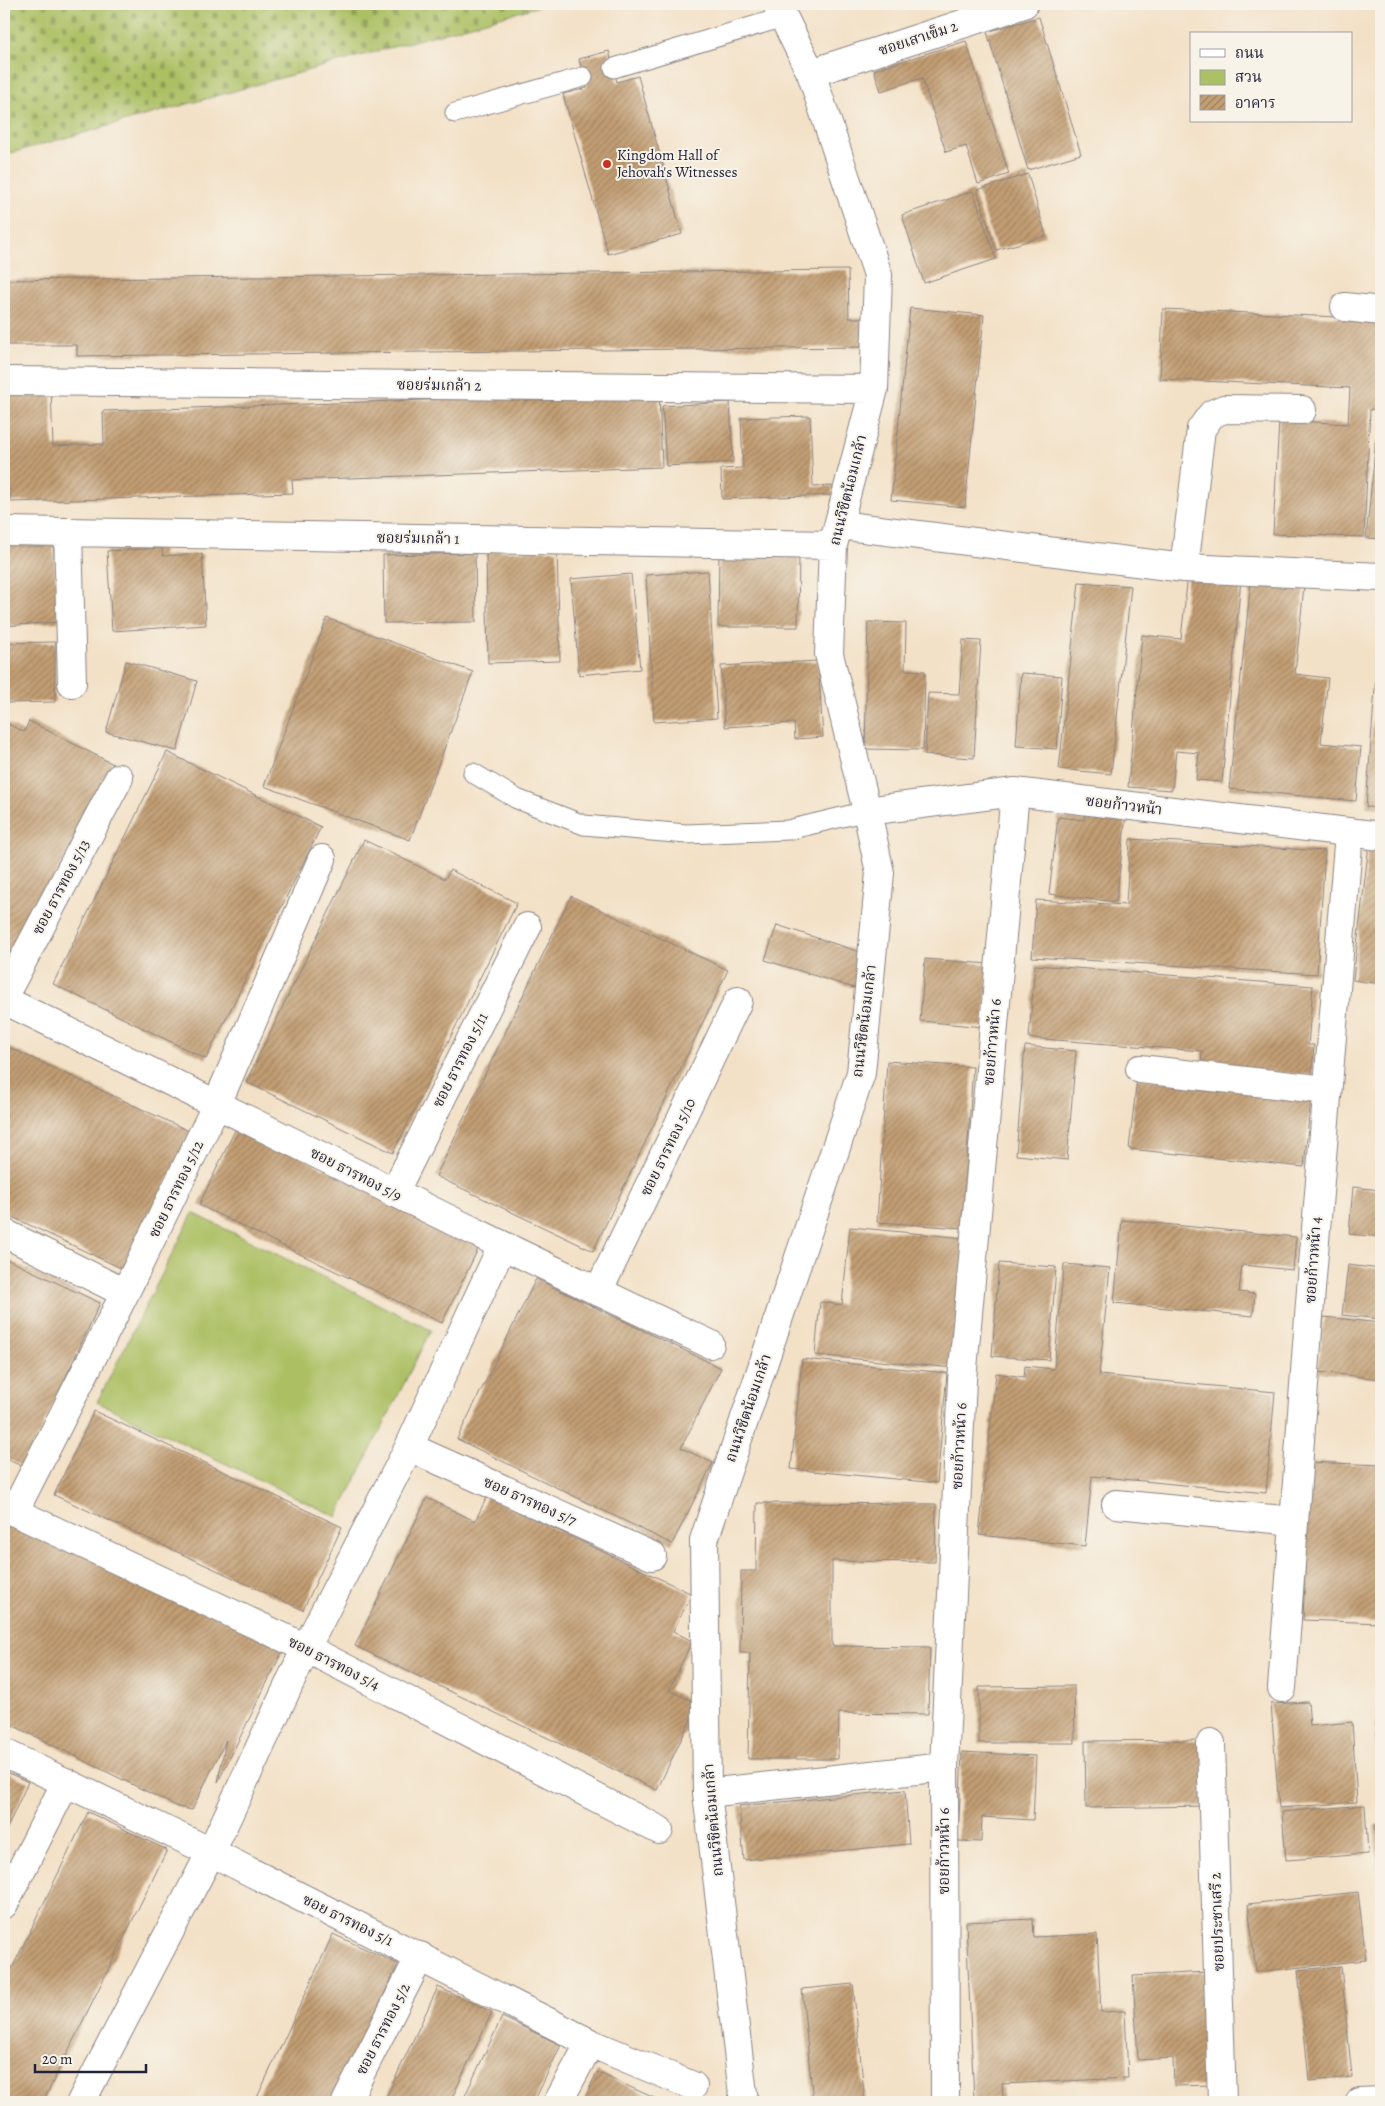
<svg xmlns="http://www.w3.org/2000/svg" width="1385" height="2106" viewBox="0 0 1385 2106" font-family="Alegreya,'Noto Serif Thai',serif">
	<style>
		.cemetery { fill: url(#cemetery-stones); stroke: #677150 }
		.green { fill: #acc064; stroke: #677150 }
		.building { fill: url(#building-hatch) }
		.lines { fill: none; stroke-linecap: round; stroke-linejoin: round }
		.lane-casing { stroke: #8a8281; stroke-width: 21 }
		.street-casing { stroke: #8a8281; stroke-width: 30 }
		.lane { stroke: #fff; stroke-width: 19 }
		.street { stroke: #fff; stroke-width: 28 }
		.poi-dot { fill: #c8321e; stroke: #f7f3e8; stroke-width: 2 }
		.labels { text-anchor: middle; stroke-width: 4; stroke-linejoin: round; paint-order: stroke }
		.street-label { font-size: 15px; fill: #22223b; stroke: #f7f3e8 }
		.poi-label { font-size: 15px; fill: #22223b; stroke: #f7f3e8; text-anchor: start }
	</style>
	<defs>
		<pattern id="cemetery-stones" width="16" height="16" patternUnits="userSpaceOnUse" patternTransform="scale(1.25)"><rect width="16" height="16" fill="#acc064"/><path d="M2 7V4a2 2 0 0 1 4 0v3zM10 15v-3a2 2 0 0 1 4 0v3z" fill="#8c9c54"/></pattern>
		<pattern id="building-hatch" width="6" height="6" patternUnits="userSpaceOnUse" patternTransform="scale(1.25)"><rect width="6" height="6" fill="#c29e73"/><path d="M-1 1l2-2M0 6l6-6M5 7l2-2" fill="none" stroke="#9d8060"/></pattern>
	</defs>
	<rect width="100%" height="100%" fill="#f7f3e8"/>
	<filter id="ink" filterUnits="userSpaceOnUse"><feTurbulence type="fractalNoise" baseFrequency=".02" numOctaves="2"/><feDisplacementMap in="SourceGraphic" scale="10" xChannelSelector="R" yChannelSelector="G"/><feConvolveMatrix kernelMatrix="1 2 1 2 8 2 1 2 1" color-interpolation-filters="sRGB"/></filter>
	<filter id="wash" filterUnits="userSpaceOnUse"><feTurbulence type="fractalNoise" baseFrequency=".0096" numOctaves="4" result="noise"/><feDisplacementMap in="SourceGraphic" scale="20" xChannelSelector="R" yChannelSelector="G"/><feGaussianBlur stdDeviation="1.12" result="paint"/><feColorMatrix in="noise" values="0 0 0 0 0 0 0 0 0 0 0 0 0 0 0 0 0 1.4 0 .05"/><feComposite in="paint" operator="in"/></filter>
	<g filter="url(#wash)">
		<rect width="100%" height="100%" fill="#f3e1c7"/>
		<path class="cemetery" d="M4 4H547L4 155Z"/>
		<path class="green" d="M193 1213 431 1330 337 1517 97 1402Z"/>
		<g id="blocks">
			<path class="building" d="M1039 17 1081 154 1028 170 987 32Z
				M966 41 1009 174 978 184 966 146 946 152 922 78 881 91 874 70Z
				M609 51 617 82 638 76 682 234 608 254 563 94 587 88 579 59Z
				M1028 174 1046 236 996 250 977 190Z
				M973 191 996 259 924 283 902 215Z
				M848 270 849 318H865V347L77 356V345H4V280Z
				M910 308 984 315 965 507 891 500Z
				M1163 309 1381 319V410L1370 409 1364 537 1273 534 1279 420 1348 424 1350 388 1160 379Z
				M51 389 53 446 104 444 103 411 659 392 662 467 292 480 293 493 11 502 10 489 4 490V390Z
				M730 402 733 462 666 466 662 406Z
				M810 416 813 487 832 486 833 495 722 499 721 469 743 468 741 418Z
				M1376 441 1381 442V539L1366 538Z
				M53 540 59 622 4 626V543Z
				M162 548 163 556 202 554 206 625 112 631 107 551Z
				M557 550 560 661 488 663 486 551Z
				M719 551H799L798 627H718Z
				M475 553 476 622 384 623 383 555Z
				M708 571 717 718 654 722 646 575Z
				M631 574 640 669 579 675 571 579Z
				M1188 574 1241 579 1222 782 1196 780 1199 753 1176 751 1172 790 1128 787 1142 635 1181 639Z
				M1251 581 1304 586 1295 674 1328 678 1321 743 1361 747 1356 801 1229 789Z
				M1079 582 1131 586 1111 774 1059 769Z
				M327 618 473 672 410 840 264 786Z
				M868 622 906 623 905 670 925 671 923 750 865 749Z
				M1380 623 1381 624V808L1366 807Z
				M963 640 981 641 974 758 925 755 928 693 959 694Z
				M55 642V702L4 703V643Z
				M126 661 197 681 177 751 106 732Z
				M818 661 823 737 795 739 794 723 725 727 721 666Z
				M1021 673 1062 676 1057 749 1016 746Z
				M29 721 113 764 11 962 4 958V722L24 732Z
				M167 752 321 827 206 1059 53 984Z
				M1086 810 1126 815 1116 902 1049 894 1058 817 1084 820Z
				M1130 839 1325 851 1317 974 1032 957 1036 900 1126 905Z
				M364 840 445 879 450 870 517 903 393 1153 246 1082Z
				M1369 844 1381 845V984L1353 980Z
				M571 896 728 970 593 1251 436 1176Z
				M777 925 866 954 854 988 765 960Z
				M925 959 989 964 983 1027 920 1021Z
				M1035 965 1313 986 1308 1045H1314L1312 1075 1201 1067 1202 1051 1029 1038Z
				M4 1045 191 1132 125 1270 4 1213Z
				M1025 1046 1076 1051 1067 1160 1016 1155Z
				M887 1061 973 1067 962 1228 877 1222Z
				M1137 1078 1311 1097 1304 1167 1129 1149Z
				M237 1126 480 1245 442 1323 199 1205Z
				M1353 1187 1381 1190V1237L1349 1234Z
				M1122 1220 1296 1237 1293 1270 1242 1265 1239 1292 1255 1294 1253 1316 1114 1303Z
				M850 1227 965 1238 954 1368 815 1355 820 1302 842 1305Z
				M4 1258 100 1303 24 1467 4 1458Z
				M999 1263 1056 1267 1049 1360 992 1356Z
				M1064 1264 1110 1268 1099 1375 1275 1392 1266 1493 1092 1476 1085 1546 979 1535 996 1373 1024 1377 1025 1366 1054 1369Z
				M1348 1265 1381 1269V1319L1342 1315Z
				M536 1279 721 1368 681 1448 713 1463 672 1544 457 1439Z
				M1324 1317 1381 1323V1379L1318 1372Z
				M802 1359 947 1373 937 1483 791 1469Z
				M94 1411 342 1527 303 1610 54 1495Z
				M1309 1462 1381 1465V1623L1303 1620Z
				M487 1497 692 1594 673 1631 692 1641 669 1690 698 1704 657 1790 355 1646 427 1498 475 1521Z
				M757 1503 936 1504 935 1562 832 1561V1646L930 1647 928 1714 839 1713 838 1759H748L750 1653H740L741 1571H756Z
				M4 1513 284 1648 218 1782 226 1740 192 1810 178 1807 4 1721Z
				M1074 1686 1075 1743H979V1687Z
				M1308 1702 1310 1726 1352 1722 1357 1802 1279 1808 1271 1704Z
				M1376 1722H1381V1749L1378 1750Z
				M1204 1740 1205 1806 1086 1808 1085 1741Z
				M962 1752 1036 1756 1033 1820 982 1817 981 1842 958 1841Z
				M4 1771 28 1782 4 1835Z
				M905 1790 909 1844 744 1860 739 1806Z
				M1365 1805 1368 1854 1286 1860 1282 1812Z
				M88 1812 167 1850 43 2102H4V1985Z
				M1381 1824V1868L1378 1869 1374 1825Z
				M1358 1892 1366 1960 1256 1972 1248 1904Z
				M1033 1919 1034 1937 1097 1934 1101 2012 1125 2011 1128 2078 1002 2084 1003 2098 974 2100 966 1922Z
				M333 1934 398 1964 334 2102H255Z
				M1341 1966 1352 2077 1309 2081 1298 1970Z
				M1207 1972 1213 2085 1174 2086 1173 2058 1138 2060 1133 1976Z
				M853 1984 865 2102H813L802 1989Z
				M438 1987 492 2012 450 2102H384Z
				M502 2017 561 2045 534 2102H462Z
				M597 2072 663 2102H583Z"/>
		</g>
	</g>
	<g filter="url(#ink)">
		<use href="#blocks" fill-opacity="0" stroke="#8a8281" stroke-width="1"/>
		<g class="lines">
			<defs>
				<path id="lane" d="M614 68 784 17
					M455 113 583 77
					M473 773 517 799 584 825 686 834 788 830 867 811"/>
				<path id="street" d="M811 73 1024 4
					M1345 307 1381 311
					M4 381 874 389
					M839 525 1184 568 1381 577
					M4 531 833 545
					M68 532 72 683
					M1184 568 1201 429 1212 414 1224 409 1302 410
					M867 811 1015 792 1381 836
					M4 996 119 778
					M4 1000C239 1114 473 1234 710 1344
					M1140 1069 1327 1090
					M394 1193 527 927
					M4 1233 125 1293
					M598 1292 738 1001
					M409 1447 652 1556
					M1116 1504 1294 1521
					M4 1507 306 1648 659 1830
					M14 1512 125 1293 217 1104 322 859
					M1282 1688 1311 1289 1349 833
					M1211 1743 1222 2102
					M4 1753 211 1852 590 2043 693 2086
					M707 1793 944 1767
					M4 1904 66 1782
					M81 2102 211 1852 306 1648 409 1447 502 1246
					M346 2102 420 1956
					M558 2102 590 2043
					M744 2102 707 1793 704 1540 861 1073 880 873 867 811 829 654 833 545 874 389 878 275 811 73 777 4
					M945 2102 944 1767 962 1380 1015 792
					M1360 2102 1381 2101"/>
			</defs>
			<use href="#lane" class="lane-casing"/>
			<use href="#street" class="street-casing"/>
			<use href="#lane" class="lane"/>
			<use href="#street" class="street"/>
		</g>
	</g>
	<circle class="poi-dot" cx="607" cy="164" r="5"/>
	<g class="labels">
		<g class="street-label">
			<text transform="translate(918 38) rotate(-18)" y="5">ซอยเสาเข็ม 2</text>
			<text transform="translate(439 385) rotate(1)" y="5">ซอยร่มเกล้า 2</text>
			<text transform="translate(848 490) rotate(-76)" y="5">ถนนวิชิตน้อมเกล้า</text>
			<text transform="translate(418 538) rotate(1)" y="5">ซอยร่มเกล้า 1</text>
			<text transform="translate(1124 805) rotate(7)" y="5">ซอยก้าวหน้า</text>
			<text transform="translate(61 887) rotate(-62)" y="5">ซอย ธารทอง 5/13</text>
			<text transform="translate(864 1021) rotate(-83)" y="5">ถนนวิชิตน้อมเกล้า</text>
			<text transform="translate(992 1042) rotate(-85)" y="5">ซอยก้าวหน้า 6</text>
			<text transform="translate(460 1060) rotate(-63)" y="5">ซอย ธารทอง 5/11</text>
			<text transform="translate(668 1147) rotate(-64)" y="5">ซอย ธารทอง 5/10</text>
			<text transform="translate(356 1174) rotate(27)" y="5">ซอย ธารทอง 5/9</text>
			<text transform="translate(176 1189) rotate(-64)" y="5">ซอย ธารทอง 5/12</text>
			<text transform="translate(1313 1260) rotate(-86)" y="5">ซอยก้าวหน้า 4</text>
			<text transform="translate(748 1408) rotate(-71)" y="5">ถนนวิชิตน้อมเกล้า</text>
			<text transform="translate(959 1446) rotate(-87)" y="5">ซอยก้าวหน้า 6</text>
			<text transform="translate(530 1501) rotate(24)" y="5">ซอย ธารทอง 5/7</text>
			<text transform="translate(334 1663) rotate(27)" y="5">ซอย ธารทอง 5/4</text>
			<text transform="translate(713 1820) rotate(-95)" y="5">ถนนวิชิตน้อมเกล้า</text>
			<text transform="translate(944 1851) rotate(-90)" y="5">ซอยก้าวหน้า 6</text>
			<text transform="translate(348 1920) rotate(26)" y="5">ซอย ธารทอง 5/1</text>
			<text transform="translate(1217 1922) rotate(-92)" y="5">ซอยประชาเสรี 2</text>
			<text transform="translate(383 2029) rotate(-63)" y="5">ซอย ธารทอง 5/2</text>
		</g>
		<g class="poi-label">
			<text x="617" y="160">Kingdom Hall of<tspan x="617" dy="17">Jehovah's Witnesses</tspan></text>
		</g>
	</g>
	<rect width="1385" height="2106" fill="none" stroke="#f7f3e8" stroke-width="20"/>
	<rect x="1190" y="32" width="162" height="90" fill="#f7f3e8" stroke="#a29fa3"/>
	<rect x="1200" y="49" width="25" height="8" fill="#ffffff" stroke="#a29fa3"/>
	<text x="1235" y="58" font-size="15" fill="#22223b">ถนน</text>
	<rect x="1200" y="70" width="25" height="15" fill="#acc064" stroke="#a29fa3"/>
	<text x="1235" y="82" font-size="15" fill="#22223b">สวน</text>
	<rect x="1200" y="95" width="25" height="15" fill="url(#building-hatch)" stroke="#a29fa3"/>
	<text x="1235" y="108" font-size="15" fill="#22223b">อาคาร</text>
	<path d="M35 2064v8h111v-8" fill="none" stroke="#22223b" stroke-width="2.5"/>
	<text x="42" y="2064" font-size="15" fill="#22223b" stroke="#f7f3e8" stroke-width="4" paint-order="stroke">20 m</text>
</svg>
